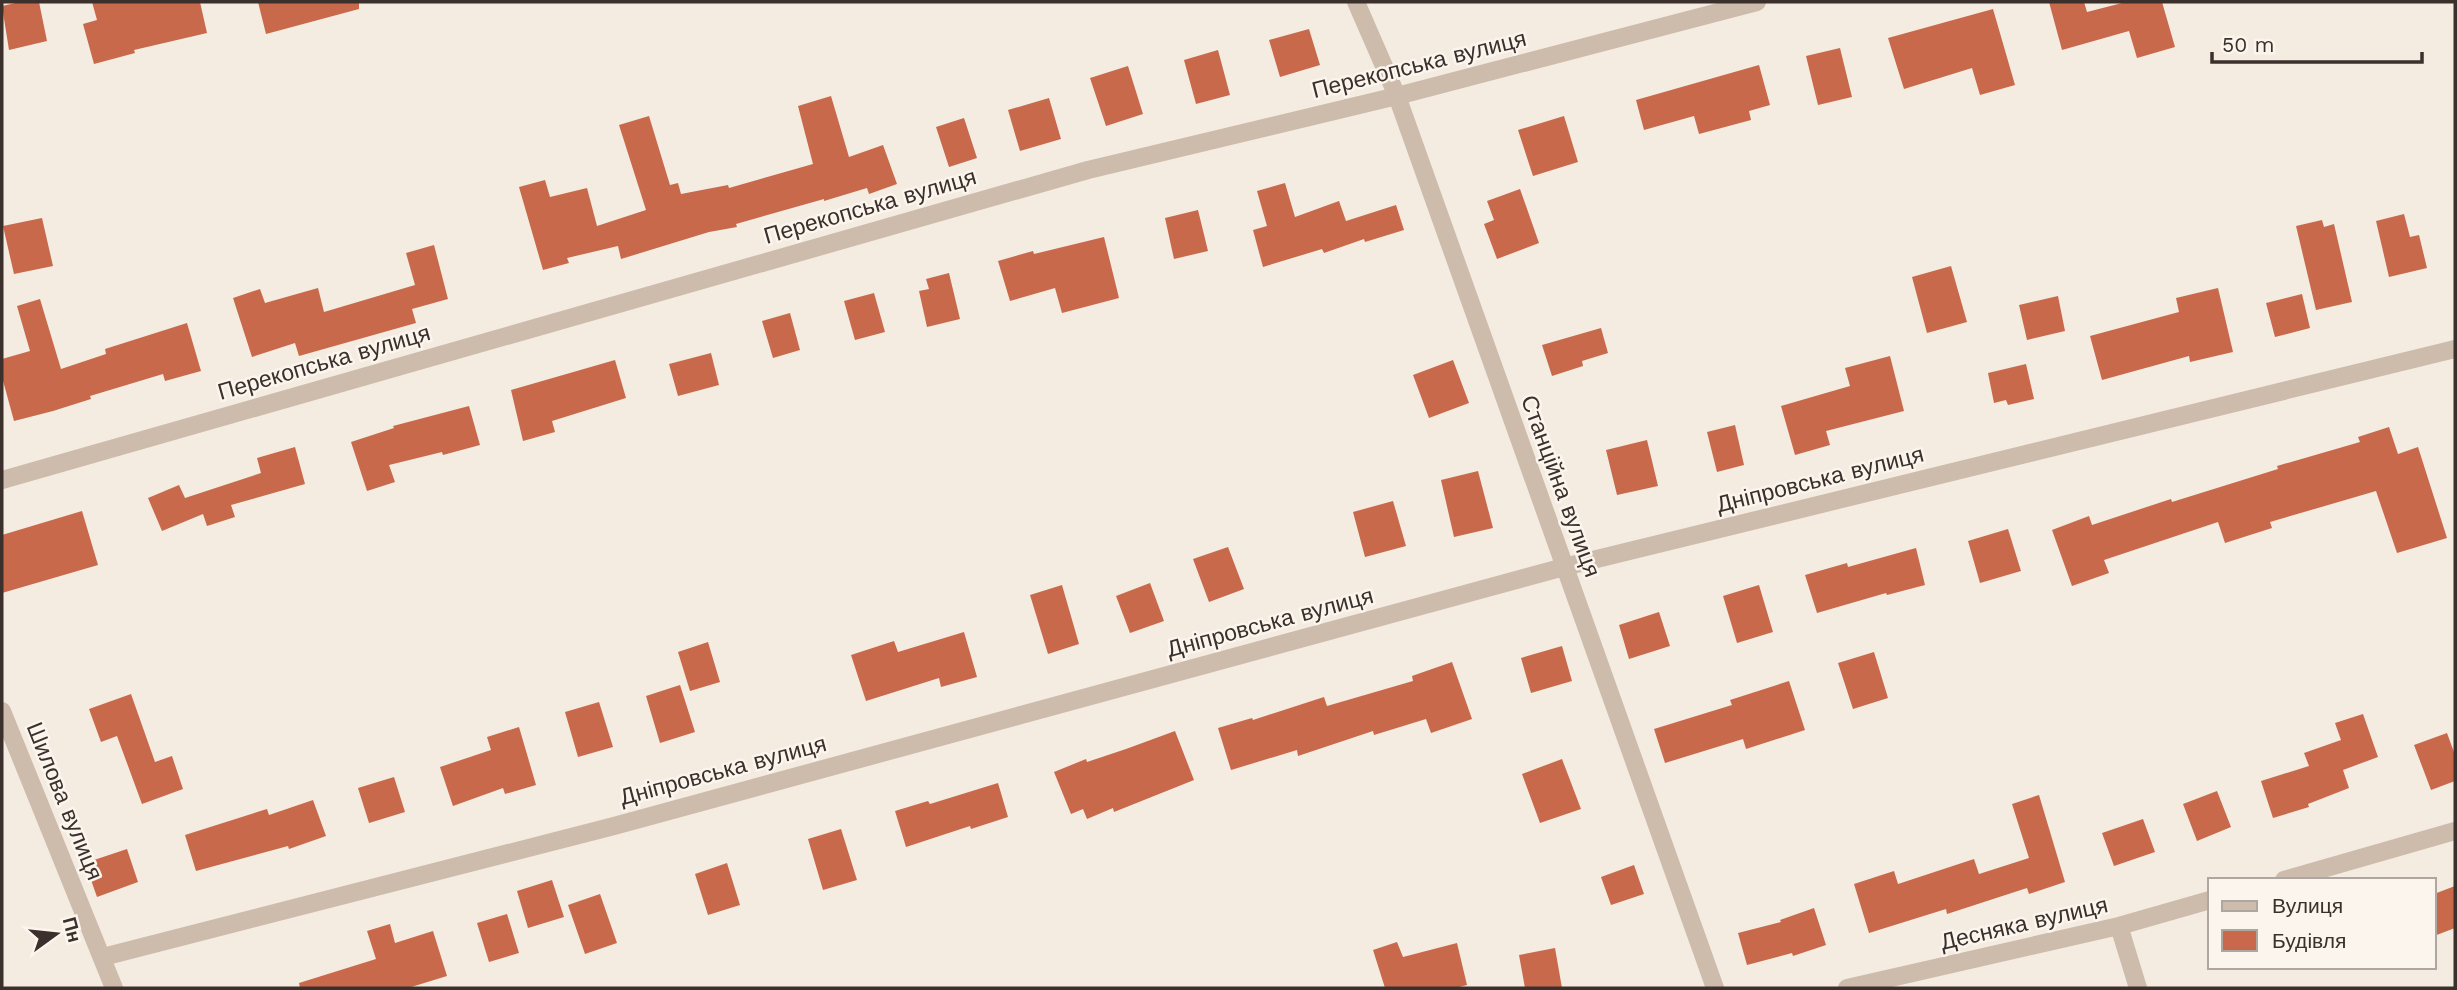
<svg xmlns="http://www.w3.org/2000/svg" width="2457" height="990" viewBox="0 0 2457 990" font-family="'Work Sans',sans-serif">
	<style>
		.building { fill: #c8694b }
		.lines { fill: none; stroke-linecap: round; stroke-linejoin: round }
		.minor { stroke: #cdbbac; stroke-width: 18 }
		.labels { text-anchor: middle; stroke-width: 5; stroke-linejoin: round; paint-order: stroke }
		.street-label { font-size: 23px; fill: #3b302b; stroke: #fbf5ee }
	</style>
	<rect width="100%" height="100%" fill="#f4ebe1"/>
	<path class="building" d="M20 2H39L47 41 9 50 2 6Z
		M92 2H200L207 33 134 50 135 53 94 64 83 24 97 20Z
		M258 2H359V9L266 34Z
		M2049 2H2084L2087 12 2126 2H2162L2175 47 2137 58 2129 31 2062 50Z
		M1993 9 2015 85 1980 95 1972 68 1904 89 1888 38Z
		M1309 29 1320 65 1280 77 1269 40Z
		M1840 48 1852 97 1818 105 1806 56Z
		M1218 50 1230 95 1196 104 1184 60Z
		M1759 65 1770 105 1749 111 1751 120 1699 134 1694 116 1644 130 1636 100Z
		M1128 66 1143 114 1106 126 1090 78Z
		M831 96 849 157 883 145 897 184 869 194 867 188 824 201V199L736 224 737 227 709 232 621 259 618 246 567 258 569 263 543 270 519 187 545 180 550 197 587 188 597 226 646 210 619 125 649 116 670 185 678 183 681 194 728 185 729 188 813 164 798 106Z
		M1049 98 1061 139 1020 151 1008 110Z
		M1564 116 1578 162 1533 176 1518 130Z
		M964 118 977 158 949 167 936 127Z
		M1285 183 1295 217 1339 201 1346 221 1396 205 1404 230 1365 242 1364 239 1324 253 1322 249 1263 267 1253 230 1267 226 1257 191Z
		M1520 189 1539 243 1497 259 1484 224 1494 220 1487 201Z
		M1198 210 1208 251 1174 259 1165 218Z
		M2404 214 2410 237 2419 235 2427 268 2389 277 2376 221Z
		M42 218 53 266 14 274 3 226Z
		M2322 220 2324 227 2334 224 2352 302 2316 310 2296 226Z
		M1104 237 1119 298 1062 313 1055 288 1010 301 998 261 1033 251 1034 254Z
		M434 245 448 299 412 309 416 323 299 356 295 343 252 357 233 298 260 289 265 303 318 288 324 312 415 285 406 253Z
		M1951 266 1967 322 1927 333 1912 277Z
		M949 273 960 319 927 327 919 291 929 289 926 279Z
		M2218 288 2233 352 2190 362 2189 356 2102 380 2090 336 2179 312 2176 298Z
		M874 293 885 332 855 340 844 301Z
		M2302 294 2310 328 2275 337 2266 303Z
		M2058 296 2065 331 2027 340 2019 305Z
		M40 299 61 369 106 354 105 349 187 323 201 371 165 381 163 374 90 396 91 399 53 411 14 421 2 377V359L30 351 17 306Z
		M790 313 800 350 773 358 762 321Z
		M1601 328 1608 353 1582 361 1583 366 1552 376 1542 345Z
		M711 353 719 385 678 396 669 364Z
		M1890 356 1904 411 1826 431 1830 445 1795 455 1781 406 1850 386 1845 368Z
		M615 360 626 398 552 421 555 432 523 441 511 390Z
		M1453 360 1469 403 1429 418 1413 375Z
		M2026 364 2034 399 2008 405 2006 400 1994 403 1988 373Z
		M469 406 480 445 443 455 442 452 389 465 395 482 367 491 351 442 394 428 393 426Z
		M1735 425 1744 465 1717 472 1707 432Z
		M2389 427 2398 454 2418 447 2447 538 2397 553 2376 491 2270 522 2272 528 2225 543 2218 522 2104 560 2109 573 2072 586 2052 530 2089 516 2092 525 2171 499 2172 502 2278 469 2277 466 2360 442 2358 437Z
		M1647 440 1658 486 1617 495 1606 450Z
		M295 447 305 484 231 505 235 517 207 526 203 514 162 531 148 498 179 485 185 498 261 473 257 458Z
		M1478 471 1493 528 1454 537 1441 480Z
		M1393 501 1406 546 1365 557 1353 512Z
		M82 511 98 565 2 593V535Z
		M2008 529 2021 571 1980 583 1968 541Z
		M1228 547 1244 589 1209 602 1193 559Z
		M1916 548 1925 585 1887 595 1886 593 1817 613 1805 575 1847 563 1848 567Z
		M1150 583 1164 621 1130 633 1116 596Z
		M1062 585 1079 644 1048 654 1030 595Z
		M1759 585 1773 632 1737 643 1723 596Z
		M1659 612 1670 646 1629 659 1619 625Z
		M964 632 977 677 941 687 939 678 866 701 851 655 894 641 898 652Z
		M708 642 720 682 690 691 678 652Z
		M1562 646 1572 681 1531 693 1521 658Z
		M1874 652 1888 698 1853 709 1838 663Z
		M1452 662 1472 719 1431 733 1426 719 1374 735 1373 731 1298 756 1297 750 1231 770 1218 728 1252 718 1253 720 1324 697 1327 706 1413 681 1412 676Z
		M1789 681 1805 730 1746 749 1743 739 1665 763 1654 729 1732 705 1730 700Z
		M680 685 695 732 660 743 646 696Z
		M131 694 155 762 172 756 183 789 142 804 117 736 101 742 89 709Z
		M599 702 613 747 578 757 565 712Z
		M2363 714 2378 757 2343 770 2349 788 2308 804 2309 807 2273 818 2261 781 2309 766 2304 753 2341 740 2335 723Z
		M519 727 536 785 505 794 503 788 453 806 440 767 491 750 487 737Z
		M1175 731 1194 780 1114 812 1113 808 1087 819 1083 809 1071 814 1054 772 1086 759 1087 762 1126 749Z
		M2447 733 2455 755V781L2431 790 2414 745Z
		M1562 759 1581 809 1540 823 1522 774Z
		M394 777 405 812 369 823 358 788Z
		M998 783 1008 817 971 829 970 826 906 847 895 811 928 801 930 804Z
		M2217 791 2231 827 2197 841 2183 804Z
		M2039 795 2065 882 2029 894 2027 888 1947 914 1946 909 1869 933 1854 884 1894 871 1898 884 1974 859 1979 874 2029 858 2012 804Z
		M313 800 326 836 289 849 288 846 196 871 185 835 267 809 269 815Z
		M2143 819 2155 852 2114 866 2102 833Z
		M841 829 857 880 823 890 808 839Z
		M127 849 138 882 97 897 85 863Z
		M727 863 740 905 708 915 695 874Z
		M1634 865 1644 894 1611 905 1601 877Z
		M552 880 564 917 528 928 517 891Z
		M2455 886V928L2434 936V894Z
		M600 894 617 943 585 954 568 905Z
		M1814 908 1826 945 1793 956 1792 953 1747 965 1738 933 1781 922 1780 920Z
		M507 914 519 953 489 962 477 923Z
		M390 924 395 943 433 931 447 976 408 988H300L299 983 376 959 367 931Z
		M1397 942 1403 957 1457 943 1467 985 1455 988H1385L1373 950Z
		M1555 948 1562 988H1525L1519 955Z"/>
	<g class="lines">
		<path class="minor" d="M1356 2 1397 96 1715 988
			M2 480 1088 170 1397 96 1757 2
			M2 711 114 988
			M2284 880 2455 831
			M2119 926 2138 988
			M103 957 614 826 1564 567 2455 349
			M1847 988 2119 926 2210 900"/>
	</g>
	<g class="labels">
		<g class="street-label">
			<text transform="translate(1419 64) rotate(-14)" y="8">Перекопська вулиця</text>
			<text transform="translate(870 206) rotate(-16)" y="8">Перекопська вулиця</text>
			<text transform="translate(324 362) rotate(-16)" y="8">Перекопська вулиця</text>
			<text transform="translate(1820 479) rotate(-14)" y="8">Дніпровська вулиця</text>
			<text transform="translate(1561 486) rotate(70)" y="8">Станційна вулиця</text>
			<text transform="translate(1270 622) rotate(-15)" y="8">Дніпровська вулиця</text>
			<text transform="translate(723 770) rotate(-15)" y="8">Дніпровська вулиця</text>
			<text transform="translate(65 801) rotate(68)" y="8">Шилова вулиця</text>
			<text transform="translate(2024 923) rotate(-13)" y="8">Десняка вулиця</text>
		</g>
	</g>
	<rect width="2457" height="990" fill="none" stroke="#3b302b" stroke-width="7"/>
	<rect x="2208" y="878" width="228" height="91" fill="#fbf5ee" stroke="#aea6a0" stroke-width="2"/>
	<rect x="2222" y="901" width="35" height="10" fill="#cdbbac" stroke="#aea6a0" stroke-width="2"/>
	<text x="2272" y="913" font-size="21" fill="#3b302b">Вулиця</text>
	<rect x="2222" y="930" width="35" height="21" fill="#c8694b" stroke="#aea6a0" stroke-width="2"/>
	<text x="2272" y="948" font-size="21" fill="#3b302b">Будівля</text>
	<g transform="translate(56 934) rotate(75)" stroke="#fbf5ee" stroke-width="5" paint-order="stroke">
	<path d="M0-5L12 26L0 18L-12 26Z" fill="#3b302b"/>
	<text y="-10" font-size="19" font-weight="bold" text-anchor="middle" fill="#3b302b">Пн</text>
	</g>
	<path d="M2212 52v10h210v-10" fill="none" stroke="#3b302b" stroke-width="3.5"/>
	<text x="2222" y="52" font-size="21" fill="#3b302b" stroke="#fbf5ee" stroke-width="5" paint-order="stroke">50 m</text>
</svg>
